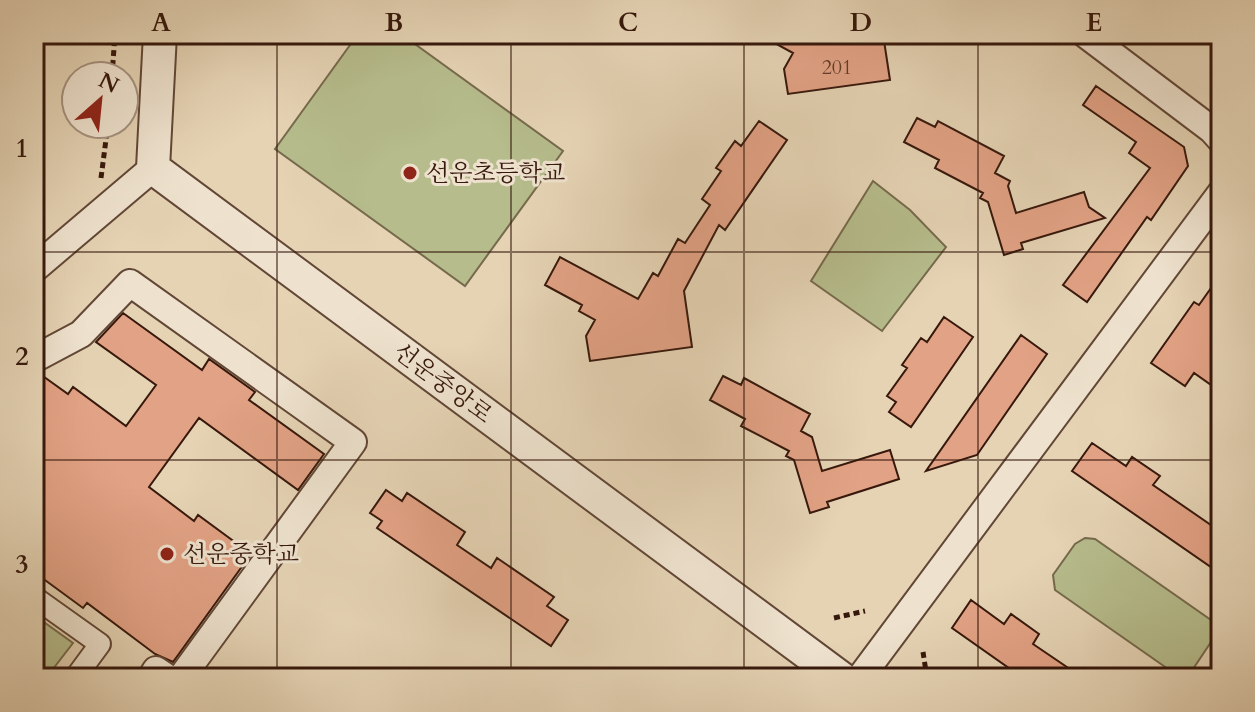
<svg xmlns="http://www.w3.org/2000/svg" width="1255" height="712" viewBox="0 0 1255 712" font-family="Cardo,'Noto Serif KR',serif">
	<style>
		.green { fill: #b6bc8c; stroke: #766a4c; stroke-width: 2 }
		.building { fill: #e2a285; stroke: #37180c; stroke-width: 2 }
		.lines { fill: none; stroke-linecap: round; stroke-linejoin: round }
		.pedestrian-casing { stroke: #624736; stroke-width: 24 }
		.minor-casing { stroke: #624736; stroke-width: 30 }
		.tertiary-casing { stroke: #624736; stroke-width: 36 }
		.path { stroke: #37180c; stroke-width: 5; stroke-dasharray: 6 4; stroke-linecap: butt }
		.pedestrian { stroke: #eee2ce; stroke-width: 20 }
		.minor { stroke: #eee2ce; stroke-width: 26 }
		.tertiary { stroke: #eee2ce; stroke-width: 32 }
		.grid { fill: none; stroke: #37180c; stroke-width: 2; stroke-opacity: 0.55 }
		.poi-dot { fill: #8f2418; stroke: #eee2ce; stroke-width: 3 }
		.labels { text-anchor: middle; stroke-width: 6; stroke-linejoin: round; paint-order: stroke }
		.number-label { font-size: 20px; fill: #623a2a }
		.poi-label { font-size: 24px; fill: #37180c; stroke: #eee2ce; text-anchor: start }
		.street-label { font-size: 24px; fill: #37180c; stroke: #eee2ce }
		.neatline { fill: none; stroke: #37180c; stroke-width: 3 }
		.grid-label { font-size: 26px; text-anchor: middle; font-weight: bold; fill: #37180c }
	</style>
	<rect width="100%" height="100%" fill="#e5d3b4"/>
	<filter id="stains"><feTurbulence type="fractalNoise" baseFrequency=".0025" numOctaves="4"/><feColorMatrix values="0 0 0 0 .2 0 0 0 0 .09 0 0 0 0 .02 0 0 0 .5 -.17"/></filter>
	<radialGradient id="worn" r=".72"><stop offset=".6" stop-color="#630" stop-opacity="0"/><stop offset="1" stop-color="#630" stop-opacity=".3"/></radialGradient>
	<path class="green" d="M358 34H401L563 151 465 286 275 149Z
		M873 181 910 210 946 247 882 331 811 281Z
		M1085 538 1095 539 1221 627 1187 678H1181L1055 590 1053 575 1075 544Z
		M34 615 73 643 46 678H34Z"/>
	<path class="building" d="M758 34H883L890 80 788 94 784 69 793 53Z
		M1096 86 1184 147 1188 166 1151 220 1147 217 1087 302 1063 285 1150 168 1129 153 1136 142 1083 105Z
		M917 118 935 127 938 121 1004 156 995 173 1010 181 1008 186 1016 213 1084 192 1089 207 1105 218 1021 243 1023 249 1004 255 988 202 980 198 983 193 935 168 939 160 904 142Z
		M759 121 787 140 725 230 719 225 684 291 692 347 590 361 586 336 595 320 579 311 582 305 545 285 560 257 638 299 653 273 658 276 678 239 685 243 710 205 702 199 721 171 716 168 735 141 741 146Z
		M1221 274V376L1214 387 1194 373 1185 386 1151 363 1194 302 1199 305Z
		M123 313 202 370 209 359 255 392 249 400 324 454 298 490 199 418 149 487 194 521 198 515 251 554 173 662 155 654 87 603 83 608 34 572V375L40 374 68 394 73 387 126 426 156 385 96 342Z
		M944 317 973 337 911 427 889 412 896 402 887 396 907 368 902 365 921 338 927 342Z
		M1021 335 1047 354 977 455 926 471Z
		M723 376 741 385 744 378 810 414 801 431 812 437 822 471 890 450 899 479 827 502 829 507 810 513 794 460 786 456 789 451 741 426 745 419 710 400Z
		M1092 443 1126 466 1132 457 1160 476 1153 485 1221 532V574L1072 471Z
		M386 490 402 501 407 493 465 532 457 545 491 568 497 558 554 597 547 606 568 620 551 646 377 528 382 521 370 513Z
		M971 600 1004 624 1011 614 1039 634 1033 644 1083 678H1023L952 628Z"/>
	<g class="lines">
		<defs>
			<path id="pedestrian" d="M34 597 100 644 75 678"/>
			<path id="minor" d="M1085 34 1212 130 1221 140
				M34 269 153 168
				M34 359 81 334 130 283 353 442 181 678
				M151 678 156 670 168 678
				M860 678 1221 193"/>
			<path id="tertiary" d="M160 34 153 168 841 678"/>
		</defs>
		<use href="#pedestrian" class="pedestrian-casing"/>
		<use href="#minor" class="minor-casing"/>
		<use href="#tertiary" class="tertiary-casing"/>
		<path class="path" d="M112 76 115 34
			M101 178 108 124
			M834 618 865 611
			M923 652 927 678
			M927 669 939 678"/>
		<use href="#pedestrian" class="pedestrian"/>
		<use href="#minor" class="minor"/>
		<use href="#tertiary" class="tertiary"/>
	</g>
	<path class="grid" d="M277 34V678M511 34V678M744 34V678M978 34V678M34 252H1221M34 460H1221"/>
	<g class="poi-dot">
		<circle cx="410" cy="173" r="8"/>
		<circle cx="167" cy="554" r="8"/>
	</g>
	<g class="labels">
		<g class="number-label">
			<text x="837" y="74">201</text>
		</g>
		<g class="poi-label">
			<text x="426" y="181">선운초등학교</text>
			<text x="183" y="562">선운중학교</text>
		</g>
		<g class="street-label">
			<text transform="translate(443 383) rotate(37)" y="8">선운중앙로</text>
		</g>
	</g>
	<rect width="1255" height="712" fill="none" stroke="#e5d3b4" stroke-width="88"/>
	<g transform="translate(100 100) rotate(27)"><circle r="38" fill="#eee2ce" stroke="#a59180" stroke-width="2"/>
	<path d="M0-6L14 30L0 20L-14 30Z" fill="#8f2418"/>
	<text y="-12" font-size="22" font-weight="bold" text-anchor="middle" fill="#37180c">N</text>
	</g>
	<rect x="44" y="44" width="1167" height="624" class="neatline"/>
	<g class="grid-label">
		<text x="161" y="31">A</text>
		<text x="394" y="31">B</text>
		<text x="628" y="31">C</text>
		<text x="861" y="31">D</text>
		<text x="1094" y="31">E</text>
		<text x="22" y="157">1</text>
		<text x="22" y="365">2</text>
		<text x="22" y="573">3</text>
	</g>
	<rect width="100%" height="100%" filter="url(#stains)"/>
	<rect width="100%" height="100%" fill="url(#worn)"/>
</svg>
